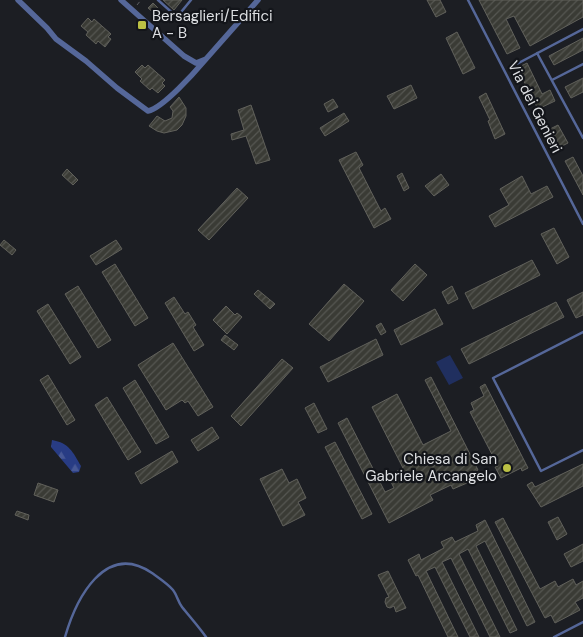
<svg xmlns="http://www.w3.org/2000/svg" width="583" height="637" viewBox="0 0 583 637" font-family="'DM Sans',sans-serif">
	<style>
		.forest { fill: url(#forest-firs) }
		.pitch { fill: #202f5f }
		.building { fill: url(#building-hatch); stroke: #61615b }
		.lines { fill: none; stroke-linecap: round; stroke-linejoin: round }
		.path { stroke: #5c5e63; stroke-width: 1; stroke-dasharray: 4 4; stroke-linecap: butt }
		.lane { stroke: #556799; stroke-width: 2.5 }
		.street { stroke: #556799; stroke-width: 5.5 }
		.poi-dot { fill: #bbc044; stroke: #13151a; stroke-width: 2 }
		.labels { text-anchor: middle; stroke-width: 4.5; stroke-linejoin: round; paint-order: stroke }
		.poi-label { font-size: 15px; fill: #dddfe2; stroke: #13151a; text-anchor: start }
		.street-label { font-size: 15px; fill: #dddfe2; stroke: #13151a }
	</style>
	<defs>
		<pattern id="forest-firs" width="22" height="20" patternUnits="userSpaceOnUse" patternTransform="scale(1.25)"><rect width="22" height="20" fill="#283c84"/><path d="M5 1l3.5 6h-7zM16 11l3.5 6h-7z" fill="#475895"/></pattern>
		<pattern id="building-hatch" width="6" height="6" patternUnits="userSpaceOnUse" patternTransform="scale(1.25)"><rect width="6" height="6" fill="#3a3b35"/><path d="M-1 1l2-2M0 6l6-6M5 7l2-2" fill="none" stroke="#565752"/></pattern>
	</defs>
	<rect width="100%" height="100%" fill="#1c1e23"/>
	<path class="forest" d="M52 440C69 443 73 452 81 466L79 472 73 473 51 447Z"/>
	<path class="pitch" d="M450 355 463 378 449 385 436 362Z"/>
	<path class="building" d="M163 0H182L174 10Z
		M427 0H440L446 12 436 17Z
		M479 0H583V17L530 46 514 16 506 19 520 48 507 54Z
		M153 3 159 9 155 14 148 8Z
		M88 18 92 22 94 19 111 34 108 37 111 39 105 47 98 41 96 44 86 35 88 32 81 26Z
		M457 32 475 68 463 74 446 38Z
		M583 38V50L554 65 549 56Z
		M527 63 542 94 550 90 555 101 538 109 517 68Z
		M142 65 145 68 148 65 165 80 162 83 165 86 158 93 152 88 150 90 140 81 142 79 135 72Z
		M583 78V92L571 98 565 87Z
		M411 85 417 98 394 109 387 96Z
		M486 93 505 134 495 139 488 121 490 120 479 97Z
		M179 97 186 108V116L182 125 177 130 164 133 157 131 149 126 157 116 165 121 172 118 173 111 170 107Z
		M333 99 338 107 328 112 324 104Z
		M251 105 270 160 256 164 246 136 232 140 231 134 244 130 238 110Z
		M344 113 349 121 325 136 320 128Z
		M558 125 568 143 560 147 550 129Z
		M356 152 363 165 359 168 381 211 385 208 391 219 374 228 339 160Z
		M573 157 583 176V195L565 161Z
		M67 169 78 180 73 185 62 175Z
		M402 173 409 188 404 191 397 176Z
		M441 174 449 185 434 196 425 186Z
		M522 176 531 194 547 186 553 197 495 227 489 216 509 205 500 189Z
		M237 188 248 198 209 240 198 230Z
		M554 228 569 257 557 264 541 234Z
		M4 240 16 250 12 255 0 245Z
		M116 240 122 249 96 265 90 256Z
		M532 260 540 275 473 309 465 293Z
		M115 264 148 318 135 326 102 272Z
		M415 264 427 275 403 301 391 290Z
		M344 284 364 301 329 341 309 324Z
		M78 286 111 340 98 348 65 294Z
		M452 286 458 299 448 304 442 292Z
		M258 290 275 304 270 309 254 294Z
		M583 292V315L576 318 567 300Z
		M174 297 185 314 188 312 196 325 193 327 204 345 194 351 165 303Z
		M556 302 564 317 469 364 461 349Z
		M48 304 81 357 70 364 37 311Z
		M226 306 235 315 237 313 242 317 227 334 213 320Z
		M435 309 443 324 401 345 394 330Z
		M381 323 386 332 381 335 376 326Z
		M225 335 238 345 234 350 221 340Z
		M376 339 383 355 328 382 320 367Z
		M173 343 213 407 198 416 188 401 185 403 182 400 166 410 138 365Z
		M282 359 293 368 241 426 231 416Z
		M48 375 75 420 67 425 40 380Z
		M431 377 478 470 464 477 467 483 453 489 451 485 430 495 433 500 389 523 338 423 347 418 385 492 394 488 388 476 403 468 372 407 397 394 423 445 451 431 425 380Z
		M135 380 169 437 156 444 123 388Z
		M485 384 528 468 522 471 521 468 501 478 495 467 498 466 470 412 474 410 471 403 484 396 480 387Z
		M107 397 141 452 128 460 95 405Z
		M314 403 327 429 318 433 305 408Z
		M212 427 219 438 198 451 191 440Z
		M335 442 372 514 362 519 325 447Z
		M172 451 178 462 141 484 135 473Z
		M583 464V486L541 507 527 485 532 482 535 487Z
		M282 469 289 483 297 479 306 498 298 502 305 515 283 526 260 479Z
		M38 483 58 490 54 502 34 495Z
		M17 511 29 515 28 520 15 515Z
		M558 517 567 534 557 540 548 522Z
		M503 518 540 589 555 581 558 587 573 579 576 585 583 581V598L575 602 580 610 555 623 551 615 545 618 495 522Z
		M485 520 535 622 527 626 485 541 476 546 517 630 510 633 468 549 459 554 500 637H490L451 558 442 562 479 637H470L435 567 426 571 458 637H448L418 575 416 576 408 560 419 554 421 560 444 548 441 542 452 537 455 542 478 531 476 525Z
		M583 544V561L571 567 564 554Z
		M388 571 406 608 396 612 394 606 390 608 387 607 385 602 386 598 389 597 378 575Z"/>
	<g class="lines">
		<path class="path" d="M137 5 141 0"/>
		<path class="lane" d="M158 0 177 17 191 0
			M468 0 583 224
			M537 53 583 138
			M511 67 583 29
			M552 80 583 64
			M583 332 493 378 541 471 583 450
			M65 637C76 599 105 541 152 573 159 578 168 584 173 590 177 595 178 602 182 607 190 617 199 627 206 637
			M554 637 583 622"/>
		<path class="street" d="M18 0 47 28 56 39 86 61 117 88 148 111C163 108 195 72 206 59
			M121 0 184 56 196 63 206 59 258 0"/>
	</g>
	<g class="poi-dot">
		<rect x="137" y="20" width="10" height="10" rx="2.5"/>
		<circle cx="507" cy="468" r="5"/>
	</g>
	<g class="labels">
		<g class="poi-label">
			<text x="152" y="21">Bersaglieri/Edifici<tspan x="152" dy="17">A - B</tspan></text>
			<text x="497" y="464" text-anchor="end">Chiesa di San<tspan x="497" dy="17">Gabriele Arcangelo</tspan></text>
		</g>
		<g class="street-label">
			<text transform="translate(535 107) rotate(63)" y="5">Via dei Genieri</text>
		</g>
	</g>
</svg>
